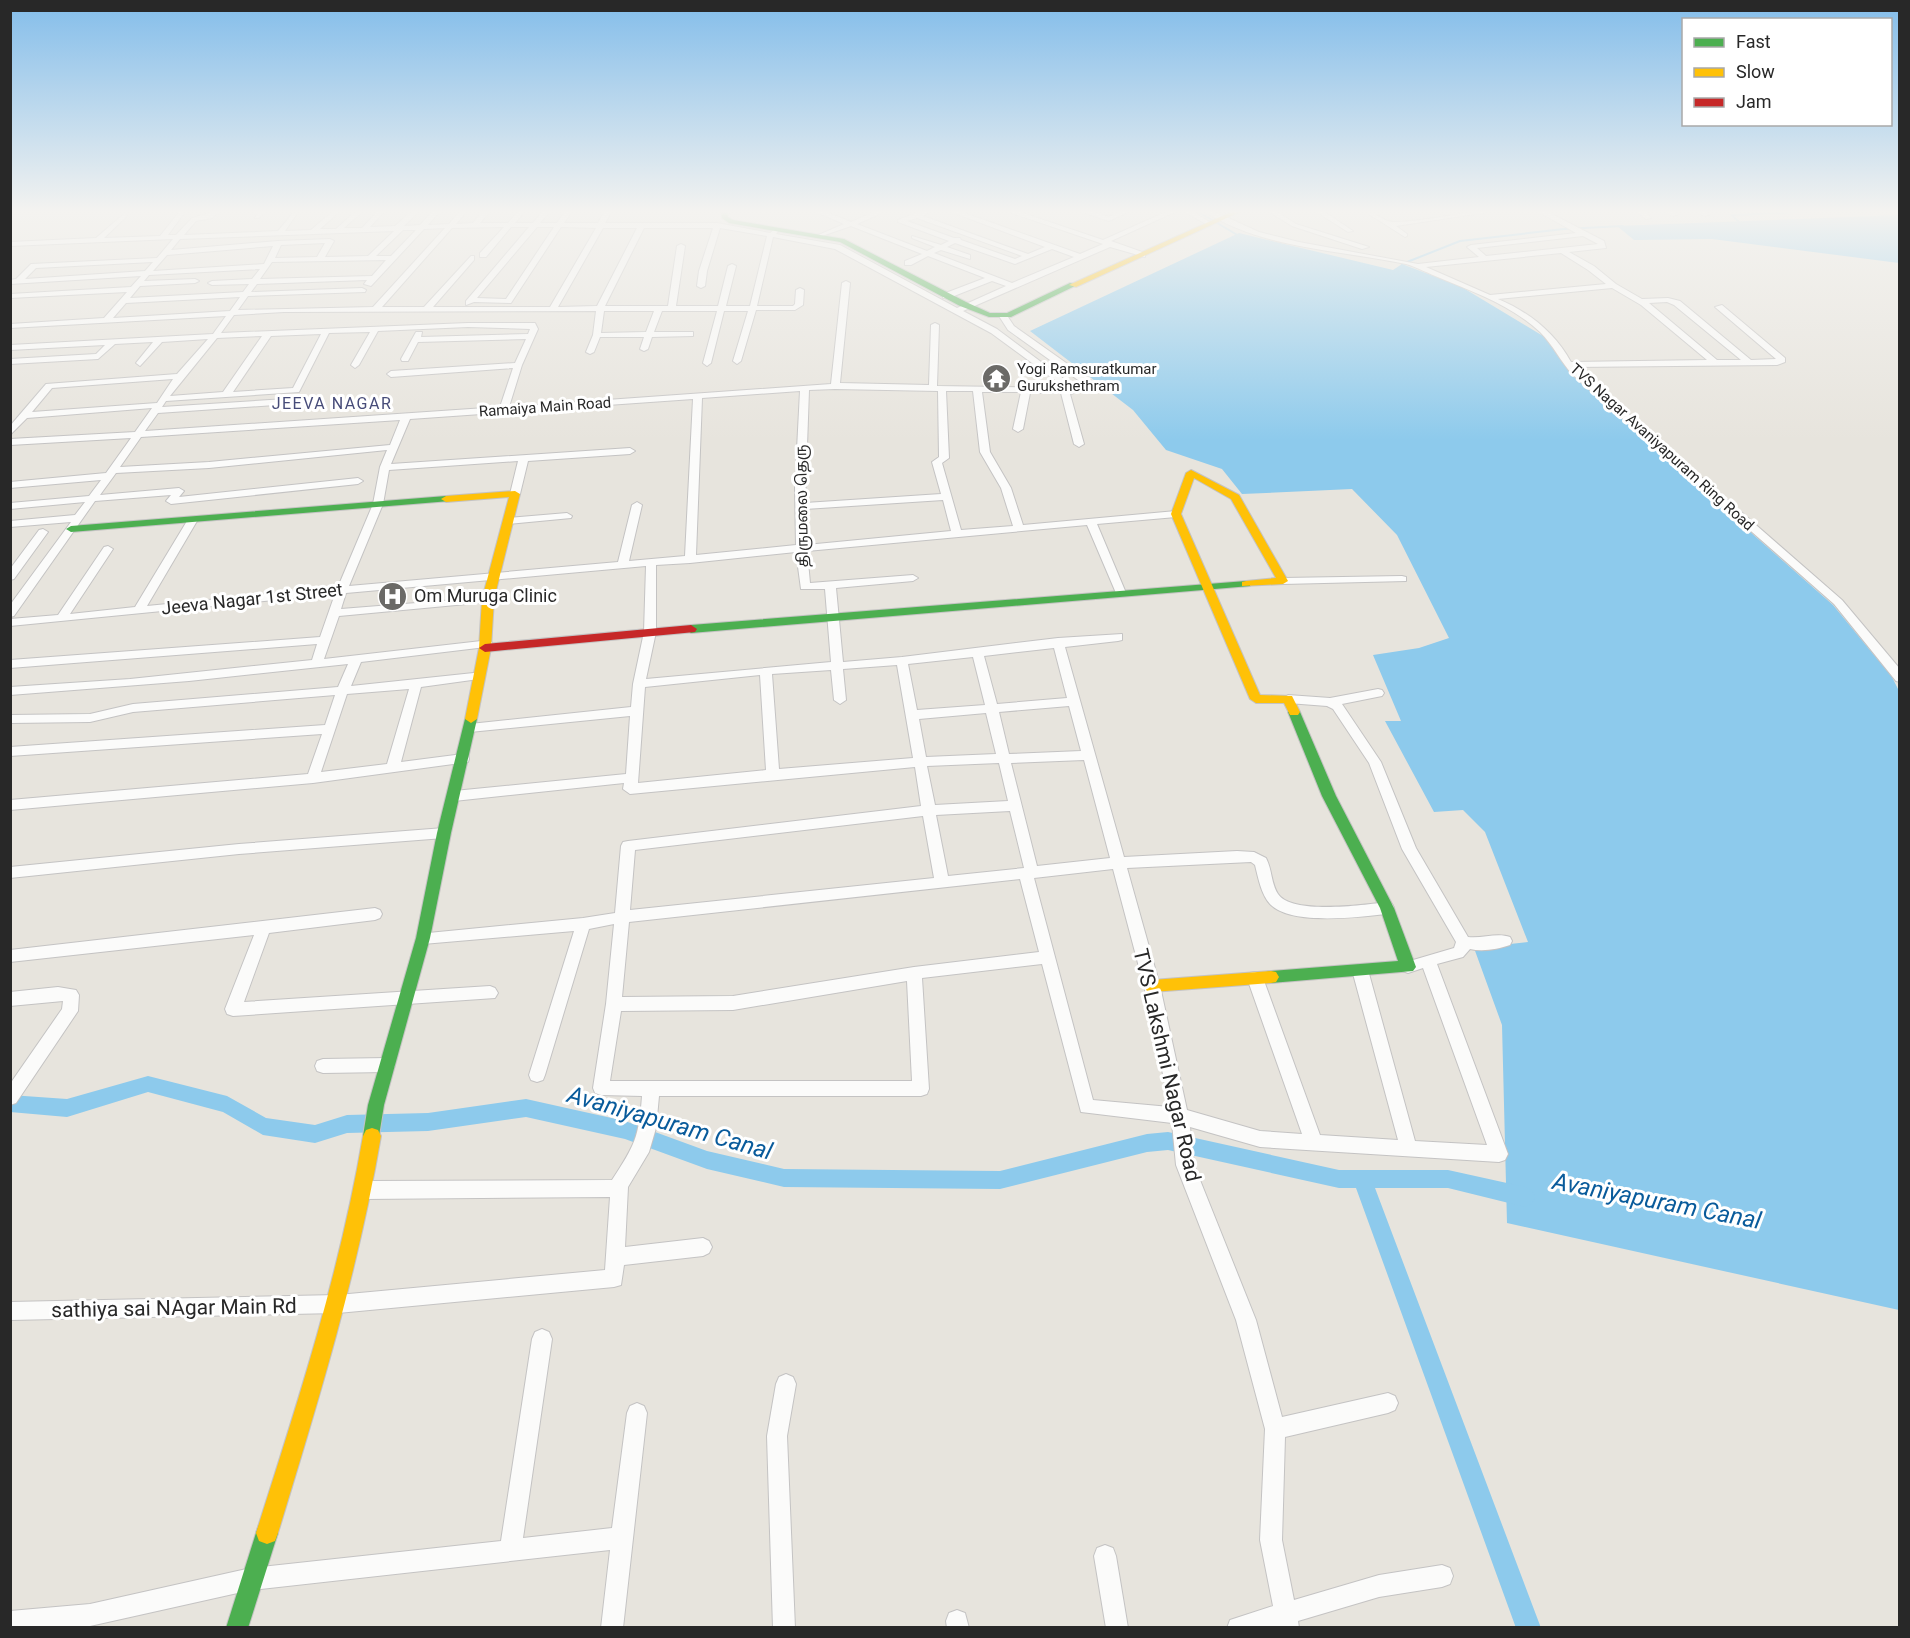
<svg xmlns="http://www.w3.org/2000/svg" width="1910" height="1638" viewBox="0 0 1910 1638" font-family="Roboto,'Noto Sans Tamil',sans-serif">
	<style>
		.water { fill: #8dcaec }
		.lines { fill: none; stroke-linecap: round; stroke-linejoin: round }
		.stream { stroke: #8dcaec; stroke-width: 2 }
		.canal { fill: #8dcaec; fill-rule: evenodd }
		.street-casing { stroke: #c4c3c3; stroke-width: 2 }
		.fast-casing { stroke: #c4c3c3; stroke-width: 2 }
		.slow-casing { stroke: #c4c3c3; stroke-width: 2 }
		.jam-casing { stroke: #c4c3c3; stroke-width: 2 }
		.street { fill: #fbfbfa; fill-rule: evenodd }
		.fast { fill: #4caf50; fill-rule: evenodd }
		.slow { fill: #ffc107; fill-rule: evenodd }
		.jam { fill: #c62828; fill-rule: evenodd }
		.labels { text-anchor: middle; stroke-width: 6; stroke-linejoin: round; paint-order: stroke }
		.far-poi-label { font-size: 15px; fill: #282828; stroke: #fff; text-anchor: start }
		.far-street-label { font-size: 15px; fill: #282828; stroke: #fff }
		.far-neighbourhood-label { font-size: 16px; letter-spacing: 1.5px; fill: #474c79; stroke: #fff }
		.poi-label { font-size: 18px; fill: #282828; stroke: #fff; text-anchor: start }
		.street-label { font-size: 18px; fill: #282828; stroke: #fff }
		.near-street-label { font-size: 21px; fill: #282828; stroke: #fff }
		.near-water-label { font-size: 24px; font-style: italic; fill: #095b9b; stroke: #fff }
	</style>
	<rect width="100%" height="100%" fill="#e7e4dd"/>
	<path class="water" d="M1899 215V263L1712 239 1634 240 1617 226Z
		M1239 233 1393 270 1402 264 1460 286 1548 339 1570 373 1833 605 1892 677 1899 691V1310L1507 1223 1502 1025 1474 948 1528 942 1485 832 1463 810 1434 812 1385 721H1401L1373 655 1419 648 1449 638 1397 535 1352 489 1242 494 1222 469 1166 450 1133 410 1030 331Z"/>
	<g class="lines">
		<path class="stream" d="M1197 211 1239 236
			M1845 211H1863
			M1741 224 1732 215 1825 211
			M1402 270V264L1460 241 1564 229 1623 226"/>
		<path class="canal" d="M148 1076 227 1096 266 1118 315 1125 347 1115 428 1113 526 1099 625 1121 707 1151 784 1169 1000 1171 1147 1134 1168 1132 1339 1170H1448L1525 1187 1532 1190 1535 1197 1532 1204 1525 1207 1448 1188H1375L1541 1628H1516L1356 1188H1339L1168 1150 1147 1152 1000 1189 784 1187 707 1169 625 1139 526 1117 428 1131 347 1133 315 1143 263 1135 223 1112 148 1092 67 1117 10 1112V1095L67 1099Z"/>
		<defs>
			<path id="street" d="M10 211H15L10 214Z
				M180 211 184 213 168 235H176L192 218C202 216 212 211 221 211L212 218 196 221 184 235 278 231 293 213 296 215 285 231 311 230 333 211H340L320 229H336L356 211H363L344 228H362L378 211H385L370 227 395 226 412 211H419L404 226 420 225 433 211H440L428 225 449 224 460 211H467L456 224 473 223 483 211H490L480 223H508L518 211H525L515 223H533L543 211H550L540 223H557L565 211H572L564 223H598L605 211H612L605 223H717L770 233 776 228 779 230 776 234 840 245 957 308 1006 286 992 281 949 298H943V294L985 278 928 256 911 265H905V261L922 254 851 226 816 238V236L844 224 814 211H824L851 222 876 211H886L857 224 927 251 935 247 912 238V236L941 245 949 241 898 222V220L921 211H930L923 216 1028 254 1045 247 949 211H959L1080 254 1103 244 1006 211H1017L1103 240 1168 211H1177L1111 241 1145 253V257L1110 247 963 311 997 329 1076 388 1085 385 1008 330 999 316 1006 314 1014 326 1093 382 1092 388 1070 394 1084 444 1079 447 1074 444 1061 393H1030L1023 429 1018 432 1013 429 1021 392H982L990 452 1011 488 1023 525 1176 511 1181 514 1176 517 1097 524 1126 593 1125 595H1117L1116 593 1087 525 807 551 810 583 913 575 918 578 913 581 836 588 843 662 902 657 1058 638 1122 634V640L1118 641 1065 647 1124 857 1237 851 1254 852 1266 858C1272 869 1271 883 1278 894 1292 915 1364 905 1387 902L1392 904 1394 908 1392 912 1387 914C1359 917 1291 926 1270 904 1261 894 1258 877 1255 865L1251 862 1127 868 1160 986 1187 1110 1260 1131 1302 1134 1247 978 1250 973 1255 972 1260 973 1263 978 1320 1135 1398 1140 1352 970 1355 966 1360 964 1365 966 1368 970 1415 1141 1487 1145 1423 968 1408 973 1403 971 1400 967 1403 963 1454 948 1456 942 1402 849 1369 763 1333 709 1327 706 1288 703 1282 699 1288 695 1330 698 1378 689 1382 690 1384 693 1382 696 1342 704 1381 762 1416 848 1468 937C1482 939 1497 932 1510 937L1512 941 1510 945C1498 949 1483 952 1470 949L1463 957 1437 964 1508 1154 1505 1160 1499 1162 1260 1147 1190 1127 1194 1165 1256 1320 1282 1417 1388 1393 1395 1396 1398 1403 1395 1410 1388 1413 1285 1437 1282 1540 1294 1600 1379 1575 1442 1565 1450 1568 1453 1576 1450 1584 1442 1587 1379 1597 1298 1621 1299 1628H1227L1230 1620 1273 1606 1260 1540 1265 1429 1236 1320 1176 1165 1172 1123 1081 1112 1042 964 922 978 929 1089 927 1094 921 1096H659L656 1128 649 1152 628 1187 625 1247 703 1238 709 1241 712 1247 709 1253 703 1256 624 1265 621 1285 614 1287 338 1313 10 1320V1302L338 1295 605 1270 610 1197 364 1199 358 1196 355 1190 358 1184 364 1181 612 1180C635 1145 639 1137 642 1096L601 1095 595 1093 593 1088 606 1004 614 924 589 929 545 1075 543 1080 537 1082 531 1080 529 1075 574 931 423 944 418 942 416 938 418 934 583 918 615 913 621 846 623 842 628 841 921 806 915 767 630 794 623 789 624 783 454 801 449 799 447 796 454 791 626 774 630 716 470 732 464 728 470 724 631 707 633 684 644 632 646 566 346 593 341 609 492 597 494 599 488 602 339 616 324 659 490 640 492 643 486 647 361 662 351 686 483 672 485 675 479 679 421 687 401 762 463 754 468 756 469 759 468 762 313 783 10 810V800L308 774 322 734 10 756V747L325 725 335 695 133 712 90 722 10 723V715L90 714 133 704 338 687 348 664 189 681 10 695V687L130 679 312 660 317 644 10 668V660L320 637 335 594 10 626V619L58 615 104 547 108 546 113 549 70 614 135 607 187 521 192 518 197 521 147 606 338 587 373 504 380 467 387 450 209 468 116 473 100 495 179 488 184 491 179 497 358 478 363 481 358 484 171 504 166 501 171 495 95 501 14 616 10 617V605L71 522 10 527V521L75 515 85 502 10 509V503L89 496 101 480 10 488V482L106 473 131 438 10 445V439L135 432 152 408 27 418 10 435V426L46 384 177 374 208 339 162 342 140 366 136 363 153 342 115 344 98 359 10 364V359L96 354 105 345 10 350V345L213 334 226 316 10 328V324L104 318 127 292 10 298V294L131 287 141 276 10 284V280L16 279 31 264 157 258 173 239 10 246V242L96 238 125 213 127 216 104 238 160 236ZM917 218 1022 256 1015 259 961 240 960 238H954L907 221ZM504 227 480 253V257H486L511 227H529L466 301V305L474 302 511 303 561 227 596 228 550 307H433L474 260V256H471L424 307H382L452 228ZM537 227H554L506 299 477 298ZM445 228 373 307 238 310 248 296 365 292 366 290 362 288 251 292 257 284 367 280 364 284 371 286 424 229ZM603 228H637L597 306 558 307ZM644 228H713L699 271 697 286 701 288 705 286 707 271 720 228 767 236 750 306H726L736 266 732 264 728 266 718 306H676L685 246 681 244 677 246 668 306H605ZM403 230H416L391 256H376ZM394 231 368 256 325 257 334 241 330 239 278 241 171 250 180 239ZM773 237 835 249 991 333 1066 388 937 386 939 325 935 323 931 325 929 385 840 383 850 283 846 281 842 283 831 384 509 407 522 365 538 329 535 323H468L221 333 234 315 284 312 596 311 593 335 586 352 590 354 594 352 600 337H644L640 349 644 351 648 349 652 337 693 336V332H654L662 311H717L703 363 707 366 711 363 724 311H748L733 361 737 364 741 361 756 310H795L803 305 804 290 800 288 796 290 795 304 793 306H757ZM325 243 317 257 275 258 281 245ZM955 243 1015 264 1052 249 1074 257 1012 283 934 253 941 250 970 259V255L947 247ZM273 246 264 264 153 271 167 255ZM386 260 372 276 260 279 272 262ZM153 262 145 271 25 279 36 268ZM260 269 252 279 212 281 208 283 212 285 249 284 243 292 130 298 140 286 195 283 199 281 195 279 144 281 149 275ZM240 297 230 311 113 318 126 303ZM604 311H654L646 332 601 333ZM468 327 530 329 528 334 421 337 422 332H416L401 359 402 361H408L418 342 526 339 515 363 391 371 387 374 391 377 513 368 500 407 145 431 158 413 289 404 290 402 286 399 162 407 166 401 299 392 329 333 370 332 351 365 355 368 359 365 378 331ZM321 334 293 388 233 392 271 336ZM262 336 223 392 170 396 217 338ZM173 379 157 403 32 412 52 388ZM835 389 938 391 939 457 932 462 941 494 805 503 809 390ZM800 391 795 488 796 545 696 555 702 398ZM946 391H973L980 452 1001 488 1013 526 961 530 942 463 949 458ZM693 399 685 556 629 561 642 505 637 502 632 505 618 562 349 586 383 504 389 470 518 461 510 494 515 497 520 494 528 461 630 454 635 451 630 448 391 464 410 419ZM400 420 390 445 209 462 120 467 141 437ZM943 500 951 531 806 545 805 509ZM796 552 801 589H825L831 662 646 679 656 632V565L690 563ZM1054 648 1067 698 997 704 984 656ZM973 657 985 705 917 710 908 664ZM897 665 913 758 779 769 772 674 831 670 834 700 840 704 846 700 843 669ZM760 675 766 770 638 783 645 687ZM409 689 387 764 321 772 347 694ZM1069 706 1081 751 1009 754 999 712ZM986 713 996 754 926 757 919 719ZM1084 760 1110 858 1037 866 1011 763ZM999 763 1008 801 935 805 927 766ZM1010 811 1024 868 948 876 936 815ZM923 816 934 878 630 910 635 850ZM1113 869 1144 986 1170 1107 1093 1100 1034 878ZM1020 879 1039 952 914 967 733 996 622 997 629 922ZM907 981 912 1081H610L621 1011 733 1010Z
				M259 211H266L259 218H255Z
				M726 211H737L722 215V213Z
				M1079 211H1090L1109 217 1121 211H1130L1109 221Z
				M1183 211H1192L1211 223 1206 224Z
				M1204 211H1213L1259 232 1299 242 1418 264 1479 257 1467 247 1471 245 1576 233 1537 211H1546L1604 241 1606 248 1569 252 1594 266 1616 284 1642 299 1668 298 1680 301 1751 360 1776 359 1715 307 1722 305 1785 358V362L1777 365 1575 367 1842 600 1900 669V682L1896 681 1834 604 1573 375C1560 361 1554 346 1540 332 1512 306 1474 292 1440 278 1429 274 1417 267 1406 264 1340 250 1261 249 1204 211ZM1583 236 1598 244 1486 256 1477 248ZM1561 253 1588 270 1606 284 1490 295 1426 267ZM1612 288 1641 305 1707 360 1571 362C1555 333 1529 312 1498 299ZM1667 302 1674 305 1741 360H1717L1649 303Z
				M1268 211H1276L1296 224 1369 247 1362 249 1292 226Z
				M1315 211H1323L1353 231 1348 232Z
				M1364 211C1375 211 1383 222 1393 222 1427 222 1461 211 1495 211L1396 226 1407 234V236L1405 237Z
				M1636 211H1644L1651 218 1646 219Z
				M1666 211H1674L1677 215 1672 216Z
				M1697 211H1705L1709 215 1704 216Z
				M567 513 572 516 571 518 508 524 503 521 508 518Z
				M43 529 48 532 14 579 10 580V569L39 530Z
				M1402 576 1406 577V581L1283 584 1278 581 1283 578Z
				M444 828 449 829 451 833 449 837 444 838 239 854 10 878V867L239 844Z
				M375 908 380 910 382 914 380 918 375 920 269 933 244 1002 490 986 495 988 498 993 495 998 233 1016 227 1014 225 1009 254 935 10 962V950Z
				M58 987 76 990 79 995 78 1011 16 1103 10 1105V1084L62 1009 63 1001 10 1006V992Z
				M387 1058 393 1060 395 1065 393 1070 387 1072 323 1073 317 1071 315 1066 317 1061 323 1059Z
				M542 1329 549 1332 552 1339 523 1538 612 1528 627 1413 630 1406 637 1403 644 1406 647 1413 623 1628H601L610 1550 251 1590 90 1626 10 1628V1611L90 1604 251 1568 501 1541 532 1339 535 1332Z
				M786 1374 793 1377 796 1384 787 1436 795 1628H773L767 1436 776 1384 779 1377Z
				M1105 1545 1113 1548 1116 1556 1128 1628H1106L1094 1556 1097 1548Z
				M957 1610 965 1613 969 1628H947L946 1621 949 1613Z"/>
			<path id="fast" d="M721 211H727L728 217 733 220 844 239 966 302 990 313H1007L1070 283 1077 285 1011 317H989L960 306 840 242 729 223 722 218Z
				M446 496 451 499 450 501 71 532 66 529 71 526Z
				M1246 581 1250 582V586L691 633 685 629 691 625Z
				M1294 708 1300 712 1336 796 1394 908 1416 967 1413 971 1271 983 1266 982 1263 977 1266 972 1271 971 1398 961 1380 908 1322 796 1288 712Z
				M471 715 477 719 451 833 430 938 384 1105 378 1142 372 1144 366 1142 363 1136 368 1105 416 938 437 833 465 719Z
				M267 1522 275 1525 278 1533 248 1628H226L256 1533 259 1525Z"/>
			<path id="slow" d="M1233 211H1242L1076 287 1069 285Z
				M1191 470 1239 495 1288 581 1283 584 1242 586V582L1246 581 1276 578 1231 499 1194 478 1181 514 1260 695 1292 696 1300 712 1298 715H1290L1284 703H1256L1250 699 1171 514 1186 473Z
				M515 491 520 494 494 599 491 648 477 719 471 723 465 719 479 648 482 599 509 497 446 502 441 499 446 496Z
				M1271 971 1276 972 1279 977 1276 982 1271 983 1152 992 1147 991 1144 986 1147 981 1152 980Z
				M372 1128 378 1130 381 1136C358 1272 318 1402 278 1533L275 1541 267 1544 259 1541 256 1533C298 1402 340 1272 363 1136L366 1130Z"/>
			<path id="jam" d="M691 625 697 629 695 632 485 652 479 648 485 644Z"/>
		</defs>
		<use href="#street" class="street-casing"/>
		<use href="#fast" class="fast-casing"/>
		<use href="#slow" class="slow-casing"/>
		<use href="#jam" class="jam-casing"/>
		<use href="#street" class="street"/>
		<use href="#fast" class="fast"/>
		<use href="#slow" class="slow"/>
		<use href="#jam" class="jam"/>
	</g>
	<linearGradient id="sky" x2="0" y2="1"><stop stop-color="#83bdea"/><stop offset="0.48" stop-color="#f4f3f0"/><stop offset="1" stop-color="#f4f3f0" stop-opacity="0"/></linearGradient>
	<rect width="1910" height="441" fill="url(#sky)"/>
	<defs>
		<symbol id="temple-disc" viewBox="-11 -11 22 22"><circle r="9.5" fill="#6b6a67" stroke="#fff"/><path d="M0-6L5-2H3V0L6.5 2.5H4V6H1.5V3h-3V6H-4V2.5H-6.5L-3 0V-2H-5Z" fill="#fff"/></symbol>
		<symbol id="hospital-disc" viewBox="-11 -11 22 22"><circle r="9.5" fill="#6b6a67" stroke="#fff"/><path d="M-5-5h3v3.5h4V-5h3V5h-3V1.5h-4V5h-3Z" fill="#fff"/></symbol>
	</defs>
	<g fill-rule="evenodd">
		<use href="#temple-disc" x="980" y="362" width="33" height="33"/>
		<use href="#hospital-disc" x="376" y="580" width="33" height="33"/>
	</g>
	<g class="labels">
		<g class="far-poi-label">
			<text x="1017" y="374">Yogi Ramsuratkumar<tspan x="1017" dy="17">Gurukshethram</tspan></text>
		</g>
		<g class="far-street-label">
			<text transform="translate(545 407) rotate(-4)" y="5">Ramaiya Main Road</text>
			<text transform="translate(1662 447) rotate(42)" y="5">TVS Nagar Avaniyapuram Ring Road</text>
			<text transform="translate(802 506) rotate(-91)" y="5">திருமலை தெரு</text>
		</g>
		<g class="far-neighbourhood-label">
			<text x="332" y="409">JEEVA NAGAR</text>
		</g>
		<g class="poi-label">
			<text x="414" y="602">Om Muruga Clinic</text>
		</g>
		<g class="street-label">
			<text transform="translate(252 599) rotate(-6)" y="6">Jeeva Nagar 1st Street</text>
		</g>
		<g class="near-street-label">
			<text transform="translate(1167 1065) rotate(77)" y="7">TVS Lakshmi Nagar Road</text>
			<text transform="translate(174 1308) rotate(-1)" y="7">sathiya sai NAgar Main Rd</text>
		</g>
		<g class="near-water-label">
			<text transform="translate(670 1123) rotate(16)" y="8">Avaniyapuram Canal</text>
			<text transform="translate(1657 1201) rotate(11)" y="8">Avaniyapuram Canal</text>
		</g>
	</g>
	<rect width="1910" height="1638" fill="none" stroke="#282828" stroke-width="24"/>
	<rect x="1682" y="18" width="210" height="108" fill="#ffffff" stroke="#a9a9a9" stroke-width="1.5"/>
	<rect x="1694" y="38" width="30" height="9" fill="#4caf50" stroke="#a9a9a9" stroke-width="1.5"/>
	<text x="1736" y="48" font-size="18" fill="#282828">Fast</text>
	<rect x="1694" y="68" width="30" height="9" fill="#ffc107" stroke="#a9a9a9" stroke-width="1.5"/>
	<text x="1736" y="78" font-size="18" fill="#282828">Slow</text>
	<rect x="1694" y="98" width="30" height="9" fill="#c62828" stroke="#a9a9a9" stroke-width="1.5"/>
	<text x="1736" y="108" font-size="18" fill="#282828">Jam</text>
</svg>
